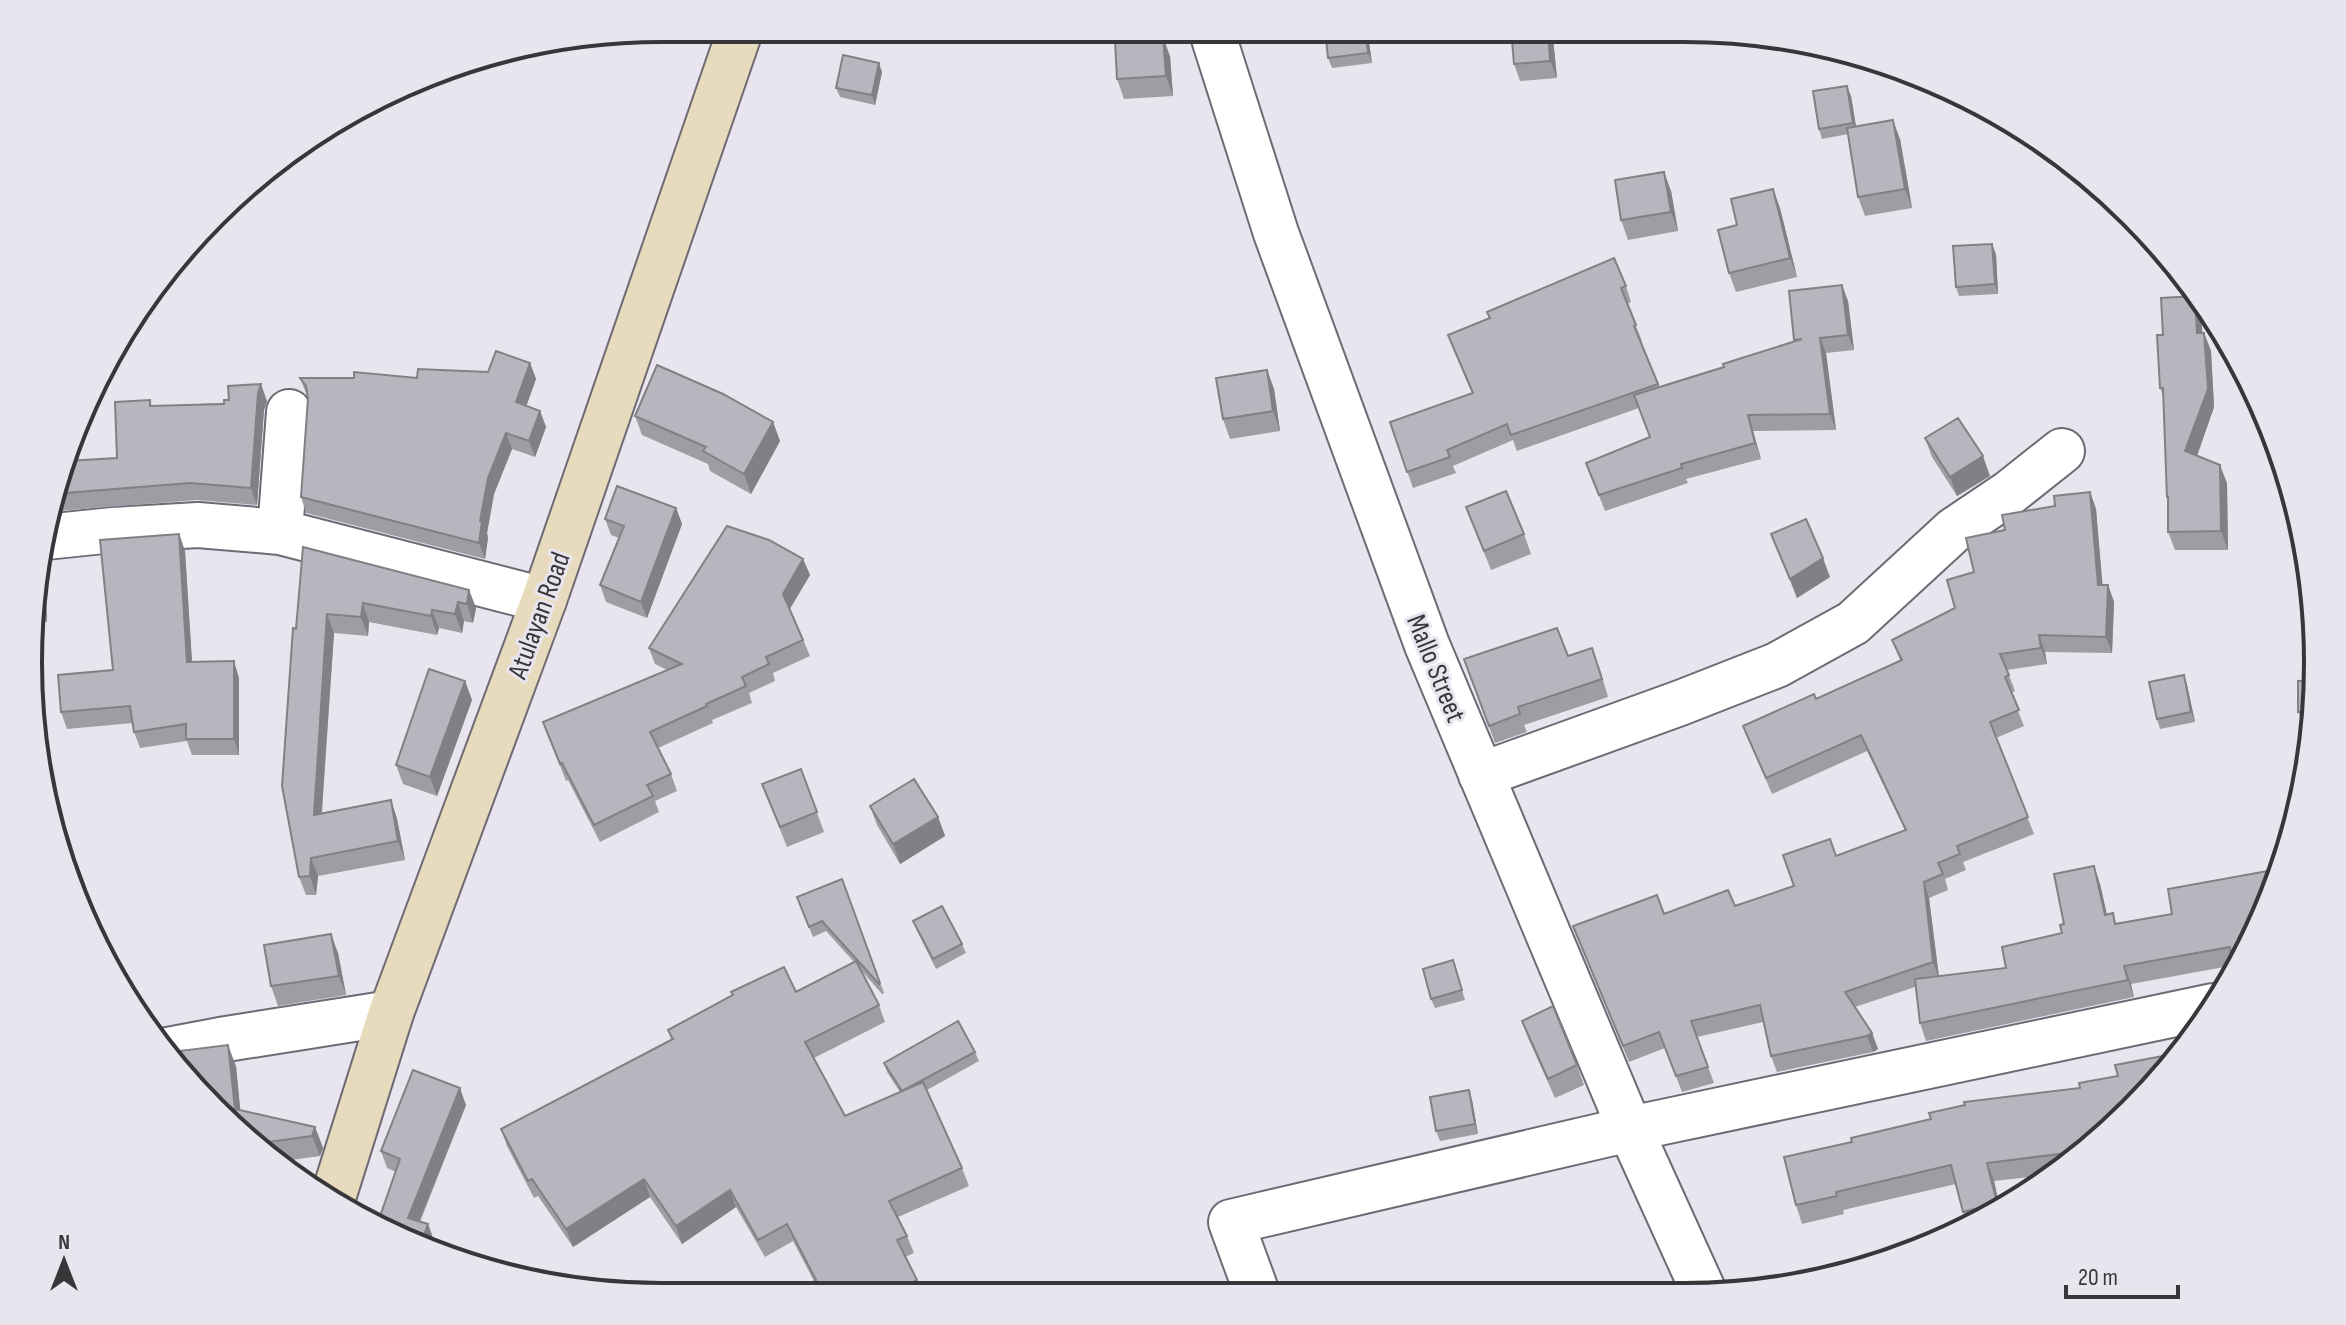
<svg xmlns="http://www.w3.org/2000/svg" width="2346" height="1325" viewBox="0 0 2346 1325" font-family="'Sofia Sans Condensed',sans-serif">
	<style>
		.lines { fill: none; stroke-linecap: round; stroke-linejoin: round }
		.minor-casing { stroke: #6d6a73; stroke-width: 48 }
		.secondary-casing { stroke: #6d6a73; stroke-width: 48 }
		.minor { stroke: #fff; stroke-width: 44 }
		.secondary { stroke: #e8dabc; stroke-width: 44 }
		.wall { fill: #9f9ca3 }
		.shaded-wall { fill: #827f85 }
		.building { fill: #b9b5be; stroke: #827f85; stroke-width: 2 }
		.labels { text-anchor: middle; stroke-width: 6; stroke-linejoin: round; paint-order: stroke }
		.street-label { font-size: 28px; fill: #373639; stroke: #e8e5ef }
		.rim { fill: none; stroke: #373639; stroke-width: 4 }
	</style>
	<rect width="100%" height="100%" fill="#e8e5ef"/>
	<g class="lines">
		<defs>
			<path id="minor" d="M1211 29 1276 233 1427 645 1630 1129 1704 1292
				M280 532 289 412
				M46 537 113 530 198 525 280 532 544 600
				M1481 775 1680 703 1777 665 1853 623 1954 530 2009 493 2062 451
				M167 1050 220 1040 391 1013
				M1257 1293 1231 1222 1630 1129 2213 1006"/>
			<path id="secondary" d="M332 1201 391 1013 544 600 741 28"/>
		</defs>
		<use href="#minor" class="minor-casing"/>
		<use href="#secondary" class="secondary-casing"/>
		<use href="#minor" class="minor"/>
		<use href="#secondary" class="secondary"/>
	</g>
	<path class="wall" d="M1325 29H1367L1372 63 1332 68 1328 58Z
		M1552 29 1557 78 1520 81 1514 64Z
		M1707 29H1725L1753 34 1709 35Z
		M1170 56 1173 96 1124 99 1117 79Z
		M882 72 875 105 840 97 836 88Z
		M1851 96 1856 126 1900 139 1912 208 1865 216 1858 197 1848 134 1822 139 1819 129Z
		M366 111V117L354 118Z
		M1671 191 1678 231 1628 240 1621 220Z
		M1780 208 1797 277 1736 292 1729 273 1737 225Z
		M1996 254 1998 294 1959 296 1956 287Z
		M1626 286 1631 302 1627 304 1642 341 1640 342 1660 387 1724 367 1794 342 1789 291 1848 301 1854 350 1826 353 1836 430 1753 431 1761 459 1686 479 1688 483 1605 511 1586 463 1650 437 1639 408 1517 451 1513 440 1453 466 1456 473 1413 488 1390 422 1472 393 1448 335Z
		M2195 296 2201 315 2202 333H2204L2211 351 2214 407 2197 456 2227 483 2228 550H2175L2168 532V503L2167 498 2163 395 2160 388 2163 335Z
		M530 363 536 379 526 406 540 411 546 427 535 457 512 449 494 494 487 533 488 538 485 559 306 513 301 497 308 398 300 378H417L488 372Z
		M1267 370 1274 389 1280 431 1230 439 1223 419Z
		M150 400 152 406 267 401 264 410 257 505 197 500 57 511 51 495 66 461 117 458Z
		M635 416 773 422 780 441 751 494 710 471 708 464 642 435Z
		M1925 438 1990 476 1957 496 1932 457Z
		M2090 492 2096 509 2102 585H2108L2114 602 2112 653 2045 652 2047 664 2007 670 2015 691 2011 693 2024 726 1996 738 2034 834 1963 862 1966 870 1945 879 1948 890 1929 898 1939 976 2006 968 2062 933 2064 924 2094 866 2100 884 2107 915 2113 913 2116 923 2172 914 2284 868 2237 971 2235 965 2131 984 2134 997 1926 1041 1920 1023 1915 987 1855 1007 1872 1033 1878 1049 1873 1052 1777 1072 1771 1056 1763 1022 1697 1037 1714 1083 1682 1092 1665 1048 1629 1062 1573 926 1735 906 1794 886 1836 856 1905 830 1867 751 1772 794 1743 726 1816 699 1900 660 1892 640 1955 608 1974 572 2005 530 2055 506Z
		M1466 507 1524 534 1531 554 1491 570Z
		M676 508 682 524 647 618 606 602 600 585 619 538 611 535 605 519Z
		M179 534 185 551 192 662 239 678V755H192L187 741 140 748 134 732 133 723 67 729 61 712 113 670Z
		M1771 534 1830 577 1797 598Z
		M303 547 469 590 476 608 473 623 464 621 462 633 439 628 437 635 369 622 368 636 334 633 322 813 391 800 397 819 405 860 318 876 316 895H306L299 877 296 629Z
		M803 559 810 575 790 609 810 656 773 673 775 681 749 693 752 703 712 720 713 723 658 748 671 774 677 791 655 801 659 812 600 842 568 780 566 781 543 722 667 670 655 664 649 648Z
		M44 560 47 622H37Z
		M1568 656 1599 666 1608 697 1524 725 1527 732 1495 743 1464 659Z
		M2184 675 2187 685 2195 722 2160 729 2157 719Z
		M465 681 472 700 437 796 403 784 396 765Z
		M2315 681 2313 722H2302L2298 712Z
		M801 769 824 832 787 847 762 784Z
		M870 806 938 817 945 836 900 864 877 825Z
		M842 879 884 993 882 994 861 970 879 1005 885 1022 814 1058 845 1116 900 1092 887 1072 884 1063 975 1052 979 1061 927 1090 962 1168 969 1186 898 1217 907 1236 914 1253 905 1257 917 1280 922 1295H793L814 1281 793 1241 765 1257 736 1207 682 1244 650 1197 573 1247 538 1196 534 1198 507 1146 501 1129 671 1040 668 1030 796 992 854 962 826 931 813 937 797 897Z
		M913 921 962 944 966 953 936 969 917 931Z
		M338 953 346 995 278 1006 271 986Z
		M1453 960 1465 1000 1435 1008 1431 999Z
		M1522 1021 1577 1065 1584 1085 1555 1098 1529 1040Z
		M2163 1056 2166 1063 2132 1111 2056 1174 1994 1181 2000 1208 1967 1224 1956 1184 1843 1210 1844 1214 1802 1224 1796 1205 2080 1088 2118 1076Z
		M236 1066 240 1110 315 1127 323 1148 320 1156 284 1161 185 1080Z
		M1472 1100 1478 1134 1440 1141 1436 1131Z
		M466 1105 420 1222 428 1224 434 1241 432 1248 396 1172 387 1168 381 1151Z"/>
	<path class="shaded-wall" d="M1365 29H1367L1372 63 1368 53Z
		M1548 29H1552L1557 78 1550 61Z
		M1163 37 1170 56 1173 96 1166 76Z
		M879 63 882 72 875 105 872 95Z
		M1847 86 1851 96 1857 133 1853 123Z
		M1893 120 1900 139 1912 208 1905 189Z
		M1664 172 1671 191 1678 231 1671 212Z
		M1773 189 1780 208 1797 277 1790 258Z
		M1992 244 1996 254 1998 294 1995 284Z
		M1842 285 1848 301 1854 350 1848 335Z
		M2195 296 2201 315 2204 352 2197 333Z
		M2204 333 2211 351 2214 407 2192 470 2185 451Z
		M1820 338 1826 353 1836 430 1830 414Z
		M530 363 536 379 522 418 516 402Z
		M1267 370 1274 389 1280 431 1273 411Z
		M261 384 267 401 264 410 257 505 251 488 258 393Z
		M540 411 546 427 535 457 529 441Z
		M1748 415 1753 431 1761 459 1755 443Z
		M773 422 780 441 751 494 744 474Z
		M506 433 512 449 494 494 487 533 488 538 485 559 479 543 480 521 488 478Z
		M1983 456 1990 476 1957 496 1950 477Z
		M2220 465 2227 483 2228 550 2221 531Z
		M2090 492 2096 509 2104 601 2098 585Z
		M676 508 682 524 647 618 641 602Z
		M179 534 185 551 193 678 187 662Z
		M1823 558 1830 577 1797 598 1790 579Z
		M803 559 810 575 789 610 783 594Z
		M44 560 47 622 44 612 42 577Z
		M2108 585 2114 602 2112 653 2106 637Z
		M469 590 476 608 473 623 467 604Z
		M458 602 464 621 462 633 455 614Z
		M363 603 369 622 368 636 361 617Z
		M432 610 439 628 437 635 431 616Z
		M327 614 334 633 320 833 314 815Z
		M2039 635 2045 652 2047 664 2041 648Z
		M234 661 239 678V755L234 739Z
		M2184 675 2187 685 2195 722 2191 712Z
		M465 681 472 700 437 796 430 777Z
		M391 800 397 819 405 860 398 841Z
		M938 817 945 836 900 864 893 844Z
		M311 858 318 876 316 895 310 876Z
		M2094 866 2100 884 2111 933 2105 915Z
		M1924 882 1929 898 1939 978 1933 962Z
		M331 934 338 953 346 995 339 976Z
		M2124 966 2131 984 2134 997 2128 980Z
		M1872 1033 1878 1049 1873 1052 1867 1036Z
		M228 1045 236 1066 242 1127 235 1109Z
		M460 1088 466 1105 414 1234 408 1218Z
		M1469 1090 1472 1100 1478 1134 1475 1124Z
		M315 1127 323 1148 320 1156 312 1136Z
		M1987 1163 1994 1181 2000 1208H1999Z
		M644 1179 650 1197 573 1247 566 1229Z
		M730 1190 736 1207 682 1244 676 1226Z
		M428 1224 434 1241 432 1248 421 1243Z
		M872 1285 875 1295H856Z"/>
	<path class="building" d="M1325 29H1365L1368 53 1328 58Z
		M1511 29H1548L1550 61 1514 64Z
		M1163 37 1166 76 1117 79 1115 40Z
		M843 55 879 63 872 95 836 88Z
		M1847 86 1853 123 1819 129 1813 91Z
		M1893 120 1905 189 1858 197 1847 128Z
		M1664 172 1671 212 1621 220 1615 180Z
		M1773 189 1790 258 1729 273 1718 230 1737 225 1731 199Z
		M1992 244 1995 284 1956 287 1953 246Z
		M1614 258 1626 286 1621 288 1636 325 1634 326 1658 384 1511 435 1507 424 1447 450 1450 457 1407 472 1390 422 1473 393 1448 335 1490 318 1487 312Z
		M1842 285 1848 335 1820 338 1830 414 1748 415 1755 443 1681 464 1682 468 1599 495 1586 463 1650 437 1634 395 1724 367 1723 364 1802 339 1794 340 1789 291Z
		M2195 296 2197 333H2204L2208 389 2185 451 2220 465 2221 531 2168 532V496L2167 498 2163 388H2160L2157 335H2163L2161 298Z
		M496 351 530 363 516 402 540 411 529 441 506 433 488 478 480 521 482 522 479 543 301 497 308 398 306 386 300 378H354V372L417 378 418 369 488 372Z
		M657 365 723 394 773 422 744 474 703 451 706 447 635 416Z
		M1267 370 1273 411 1223 419 1216 378Z
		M261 384 258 393 251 488 190 483 52 494 66 461 117 458 115 402 150 400V406L224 404V400H229L228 386Z
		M1958 418 1983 456 1950 477 1925 438Z
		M617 486 676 508 641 602 600 585 624 526 605 519Z
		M1506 491 1524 534 1484 551 1466 507Z
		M2090 492 2098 585H2108L2106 637 2039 635 2041 648 2000 654 2009 675 2005 677 2019 710 1990 722 2028 817 1957 846 1960 854 1938 863 1943 874 1924 882 1933 962 1845 992 1872 1033 1867 1036 1771 1056 1760 1005 1691 1021 1708 1067 1676 1076 1659 1032 1623 1046 1573 926 1657 895 1664 914 1728 890 1735 906 1794 886 1783 855 1830 839 1836 856 1906 830 1861 735 1766 778 1743 726 1814 694 1816 699 1902 660 1892 640 1955 608 1947 580 1974 572 1966 538 2005 530 2002 515 2055 506 2054 496Z
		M1806 519 1823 558 1790 579 1771 534Z
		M727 526 769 540 803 559 783 594 803 640 766 657 769 664 742 677 746 686 706 704 707 706 650 732 671 774 647 785 653 796 594 825 562 763 560 764 543 722 682 664 649 648Z
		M179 534 187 662 234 661V739H186V724L134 732 130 706 61 712 58 675 113 670 100 540Z
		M303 547 469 590 467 604 458 602 455 614 432 610 431 616 363 603 361 617 327 614 314 815 391 800 398 841 311 858 310 876 299 877 282 786 293 628 296 629Z
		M42 577 44 612H38Z
		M1557 628 1568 656 1592 648 1602 679 1518 707 1520 714 1489 726 1464 659Z
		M429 669 465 681 430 777 396 765Z
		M2184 675 2191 712 2157 719 2149 682Z
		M2298 681H2315L2314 712H2298Z
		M801 769 817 812 780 827 762 784Z
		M914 779 938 817 893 844 870 806Z
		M2094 866 2105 915 2113 913 2115 924 2172 914 2168 889 2284 868 2245 953 2231 955 2230 947 2124 966 2128 980 1920 1023 1915 979 2006 968 2002 947 2062 933 2060 925 2064 924 2054 874Z
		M842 879 880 983 879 984 822 921 809 927 797 897Z
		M942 906 962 944 933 959 913 921Z
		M331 934 339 976 271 986 264 945Z
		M1453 960 1462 990 1431 999 1423 969Z
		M856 961 879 1005 805 1042 845 1116 923 1082 962 1168 889 1201 907 1236 897 1240 917 1280 888 1295H876L872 1285 856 1295H794L793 1294 816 1280 787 1224 758 1240 730 1190 676 1226 644 1179 566 1229 532 1179 528 1181 501 1129 673 1039 668 1030 733 995 731 992 784 967 796 992Z
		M1553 1006 1577 1065 1548 1079 1522 1021Z
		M958 1021 975 1052 902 1091 884 1063Z
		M228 1045 235 1109 315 1127 312 1136 261 1143 185 1080 177 1067H181L179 1051Z
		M2163 1056 2165 1063 2170 1062 2132 1111 2083 1151 1987 1163 1997 1203 1963 1212 1951 1165 1836 1192 1837 1196 1796 1205 1784 1157 1852 1142 1851 1138 1931 1119 1929 1113 1965 1105 1964 1102 2080 1088 2079 1083 2118 1076 2115 1065Z
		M413 1070 460 1088 408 1218 428 1224 421 1243 377 1225 400 1159 381 1151Z
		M1469 1090 1475 1124 1436 1131 1430 1097Z"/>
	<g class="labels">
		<g class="street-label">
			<text transform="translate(538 615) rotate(-70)" y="10">Atulayan Road</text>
			<text transform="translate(1437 668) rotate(68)" y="10">Mallo Street</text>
		</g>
	</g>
	<path d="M0 0H2346V1325H0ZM662 42H1684A620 620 0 0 1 2304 662V663A620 620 0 0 1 1684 1283H662A620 620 0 0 1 42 663V662A620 620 0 0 1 662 42Z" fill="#e8e5ef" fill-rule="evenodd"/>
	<path class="rim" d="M662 42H1684A620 620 0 0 1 2304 662V663A620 620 0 0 1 1684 1283H662A620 620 0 0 1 42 663V662A620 620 0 0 1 662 42Z"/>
	<g transform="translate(64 1261)" stroke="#e8e5ef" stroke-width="6" paint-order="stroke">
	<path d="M0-6L14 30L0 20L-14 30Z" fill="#373639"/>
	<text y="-12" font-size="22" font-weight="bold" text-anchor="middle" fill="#373639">N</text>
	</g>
	<path d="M2066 1285v12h112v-12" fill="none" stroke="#373639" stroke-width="4"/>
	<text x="2078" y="1285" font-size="24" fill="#373639" stroke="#e8e5ef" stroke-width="6" paint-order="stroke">20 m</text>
</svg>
